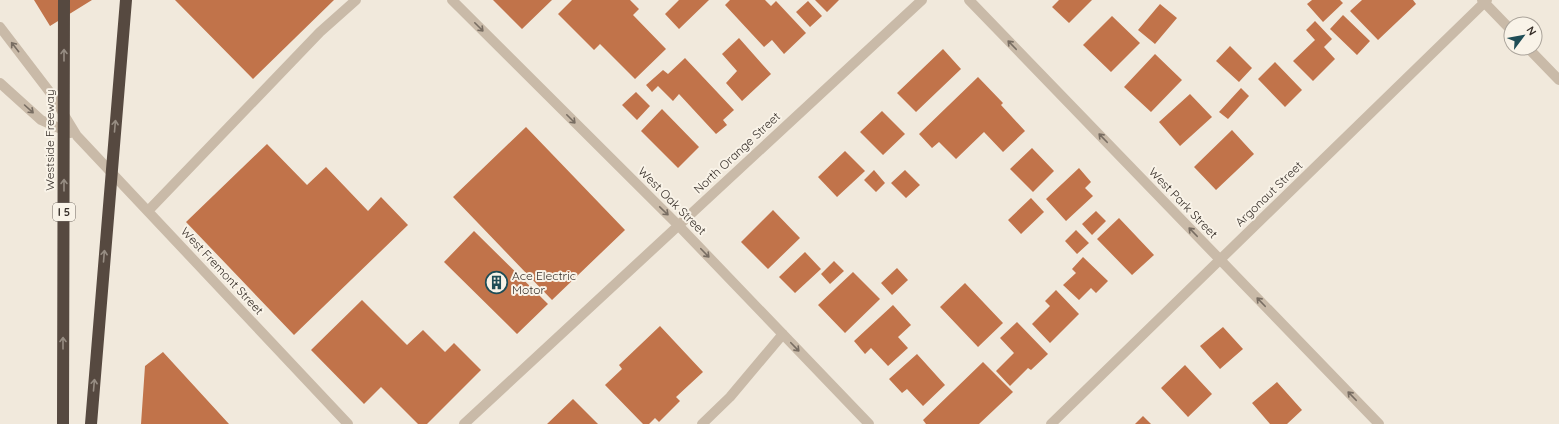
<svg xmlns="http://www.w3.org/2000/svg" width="1559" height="424" viewBox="0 0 1559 424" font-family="Quicksand,sans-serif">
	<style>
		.building { fill: #c1734a }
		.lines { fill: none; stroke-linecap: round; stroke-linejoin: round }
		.minor { stroke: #c9baa8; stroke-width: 10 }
		.highway-bridge { stroke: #564940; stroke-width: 12 }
		.oneway { stroke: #786d62 }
		.oneway2 { stroke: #978d83 }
		.labels { text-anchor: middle; stroke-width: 4; stroke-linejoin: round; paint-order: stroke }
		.shield { fill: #f9f3e8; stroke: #706962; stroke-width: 1 }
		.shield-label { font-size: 11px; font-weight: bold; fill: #362e28 }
		.street-label { font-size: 12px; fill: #362e28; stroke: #f9f3e8 }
		.poi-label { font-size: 12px; fill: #362e28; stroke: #f9f3e8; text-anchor: start }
	</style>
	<rect width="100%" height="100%" fill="#f1e9dc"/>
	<path class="building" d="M34 0H92L50 26Z
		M175 0H334L253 79Z
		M493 0H552L522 29Z
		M572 0H630L639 9 633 15 666 49 635 79 600 44 594 50 558 14Z
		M679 0H709L679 29 665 14Z
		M730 0H765L771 6 776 1 806 33 784 54 772 40 764 47 725 5Z
		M815 0H839L827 12Z
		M1059 0H1092L1069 23 1052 7Z
		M1312 0H1340L1343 3 1323 22 1307 4Z
		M1362 0H1413L1416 4 1378 40 1350 11Z
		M808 1 822 16 810 27 796 12Z
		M1160 4 1177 18 1155 44 1138 30Z
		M1343 15 1370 41 1357 55 1330 29Z
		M1112 16 1140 43 1111 72 1083 45Z
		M1315 21 1332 39 1324 47 1335 59 1313 81 1293 61 1315 40 1306 30Z
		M739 38 771 74 742 101 726 83 737 71 722 54Z
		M1230 46 1252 68 1239 82 1216 61Z
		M943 49 961 69 916 112 897 93Z
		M1155 54 1182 80 1151 112 1124 87Z
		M685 58 734 110 723 120 727 125 716 134 679 94 673 101 658 86 652 92 646 85 663 70 668 74Z
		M1275 62 1302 90 1285 107 1258 79Z
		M978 77 1003 103 1001 105 1025 131 1003 152 984 132 956 159 939 142 932 148 919 134Z
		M1241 88 1249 96 1228 119 1219 112Z
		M636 92 650 106 637 120 622 105Z
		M1190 94 1212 117 1180 146 1159 122Z
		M662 109 699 147 678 168 641 131Z
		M882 111 905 134 883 155 860 132Z
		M526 127 625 230 552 300 453 197Z
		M1232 130 1254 154 1216 190 1194 167Z
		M267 144 307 185 326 167 368 211 381 197 408 225 294 335 186 222Z
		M1032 148 1054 171 1033 192 1010 169Z
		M845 151 865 171 837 197 818 177Z
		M1079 168 1091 182 1085 188 1093 196 1066 221 1046 199Z
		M874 170 885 183 876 192 864 180Z
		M905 170 920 185 906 198 891 183Z
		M1031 198 1044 212 1021 234 1008 220Z
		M773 210 800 238 768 269 741 242Z
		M1096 211 1106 221 1092 235 1082 224Z
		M1119 218 1154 255 1132 275 1097 239Z
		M1076 230 1089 243 1077 254 1065 241Z
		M474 231 548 304 517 334 444 262Z
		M805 252 821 269 795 293 779 277Z
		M1083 257 1108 281 1096 293 1091 288 1079 300 1063 285 1076 273 1072 269Z
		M834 261 844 271 830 284 821 274Z
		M897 268 908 280 892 295 881 283Z
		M853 272 880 299 845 333 818 305Z
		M965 283 1003 323 978 347 940 307Z
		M1056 290 1079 314 1050 343 1032 324 1050 306 1045 301Z
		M362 300 407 345 423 330 445 352 454 343 481 370 427 424H418L381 387 364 404 311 350Z
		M893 305 911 325 898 337 908 348 888 366 871 348 865 354 854 341Z
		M1017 322 1048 354 1031 370 1028 368 1010 386 996 371 1014 353 1000 338Z
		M660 326 703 372 676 397 680 401 659 422 655 418 649 424H643L605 385 622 369 619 365Z
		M1223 327 1243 349 1220 369 1200 346Z
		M163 352 229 424H141L145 366Z
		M917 354 945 385 923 406 907 389 902 393 889 379Z
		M983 362 1013 392 979 424H926L923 420Z
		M1185 365 1212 394 1188 417 1161 388Z
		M1277 382 1302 410 1287 424H1270L1252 403Z
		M573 399 598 424H547Z
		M1143 416 1151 424H1135Z"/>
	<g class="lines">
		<path class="minor" d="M452 0 678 225 869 424
			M969 0 1379 424
			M1482 0 1511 30
			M0 27 52 95 77 136 348 424
			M1528 48 1559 80
			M0 83 41 120 70 133
			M148 211 320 32 356 0
			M464 424 922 0
			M702 424 730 397 783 334
			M1051 424 1487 0"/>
		<path class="highway-bridge" d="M63 424 64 0
			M91 424 126 0"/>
	</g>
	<defs><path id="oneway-shaft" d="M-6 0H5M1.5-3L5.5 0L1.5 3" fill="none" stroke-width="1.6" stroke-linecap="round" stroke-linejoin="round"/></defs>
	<g class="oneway">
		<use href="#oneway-shaft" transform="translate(479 27) rotate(45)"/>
		<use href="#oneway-shaft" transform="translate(1012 45) rotate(-134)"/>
		<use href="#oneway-shaft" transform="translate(15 47) rotate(-128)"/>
		<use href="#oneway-shaft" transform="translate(29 109) rotate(42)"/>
		<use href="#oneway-shaft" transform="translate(571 119) rotate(45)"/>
		<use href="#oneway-shaft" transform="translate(1103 138) rotate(-134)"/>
		<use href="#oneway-shaft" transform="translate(664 211) rotate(44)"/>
		<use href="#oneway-shaft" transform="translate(1193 232) rotate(-134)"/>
		<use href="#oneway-shaft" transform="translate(705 253) rotate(46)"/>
		<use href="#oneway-shaft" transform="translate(1261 302) rotate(-134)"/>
		<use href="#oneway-shaft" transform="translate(795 347) rotate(46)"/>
		<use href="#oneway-shaft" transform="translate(1352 396) rotate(-134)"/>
	</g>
	<g class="oneway2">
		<use href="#oneway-shaft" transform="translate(64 55) rotate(-90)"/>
		<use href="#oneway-shaft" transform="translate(115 126) rotate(-85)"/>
		<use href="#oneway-shaft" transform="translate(64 185) rotate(-90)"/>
		<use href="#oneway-shaft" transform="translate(104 256) rotate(-85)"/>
		<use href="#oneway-shaft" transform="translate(63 343) rotate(-90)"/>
		<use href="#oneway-shaft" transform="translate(94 385) rotate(-85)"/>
	</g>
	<defs>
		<symbol id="building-ring" viewBox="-11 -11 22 22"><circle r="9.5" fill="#f9f3e8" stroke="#1f4d56" stroke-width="1.5"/><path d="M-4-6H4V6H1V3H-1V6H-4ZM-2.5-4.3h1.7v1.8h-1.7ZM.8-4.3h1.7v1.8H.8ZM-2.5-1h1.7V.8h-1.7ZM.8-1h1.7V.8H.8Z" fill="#1f4d56"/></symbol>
	</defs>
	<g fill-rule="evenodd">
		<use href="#building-ring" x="484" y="270" width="25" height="25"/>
	</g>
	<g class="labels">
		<rect class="shield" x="53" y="203" width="22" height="18" rx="3"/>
		<g class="shield-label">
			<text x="64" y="216">I 5</text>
		</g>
		<g class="street-label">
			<text transform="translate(50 140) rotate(-90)" y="4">Westside Freeway</text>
			<text transform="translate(737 153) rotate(-43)" y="4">North Orange Street</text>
			<text transform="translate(1269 194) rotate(-44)" y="4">Argonaut Street</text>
			<text transform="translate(672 201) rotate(45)" y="4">West Oak Street</text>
			<text transform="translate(1183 203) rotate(46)" y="4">West Park Street</text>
			<text transform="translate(222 271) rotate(47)" y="4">West Fremont Street</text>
		</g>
		<g class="poi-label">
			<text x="512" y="280">Ace Electric<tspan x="512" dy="14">Motor</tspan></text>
		</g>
	</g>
	<g transform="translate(1523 36) rotate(58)"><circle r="19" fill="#f9f3e8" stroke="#aba49b"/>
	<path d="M0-3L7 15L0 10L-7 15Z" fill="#1f4d56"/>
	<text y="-6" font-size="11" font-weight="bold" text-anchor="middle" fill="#362e28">N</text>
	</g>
</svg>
